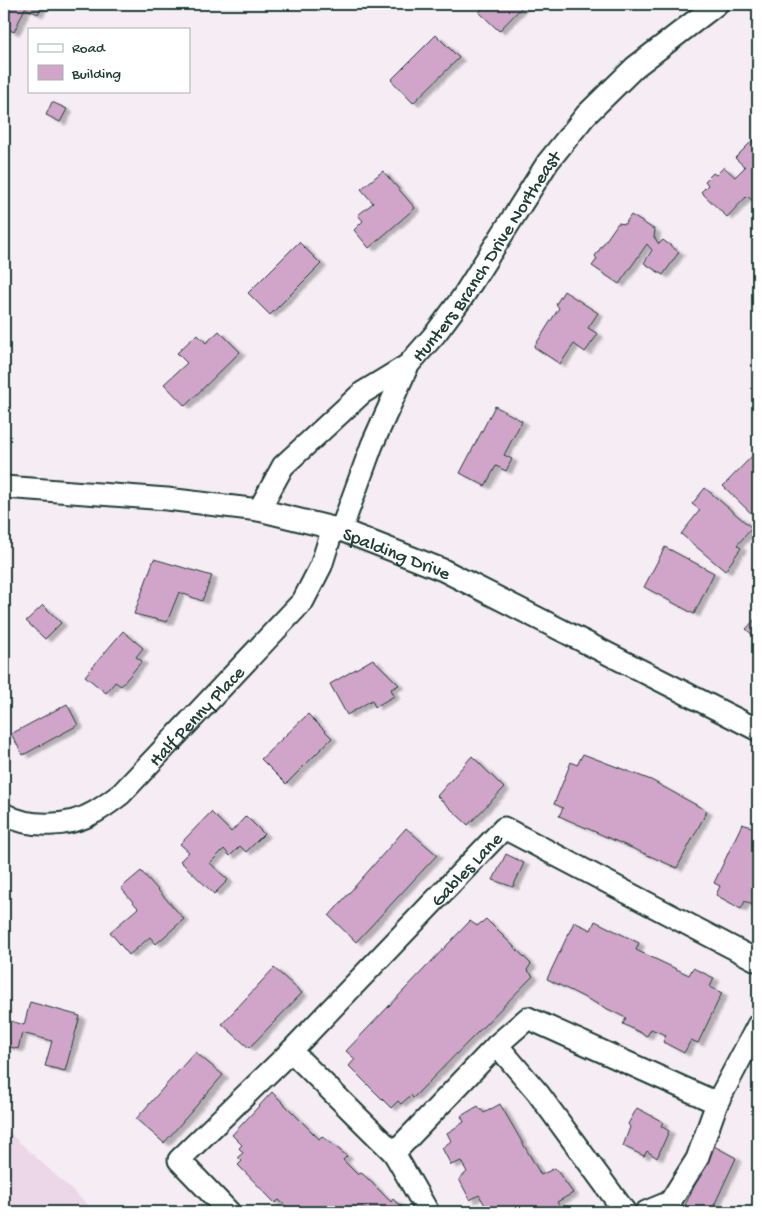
<svg xmlns="http://www.w3.org/2000/svg" width="762" height="1216" viewBox="0 0 762 1216" font-family="'Gochi Hand',sans-serif">
	<style>
		.built { fill: #ebd7e7 }
		.building { fill: #d1a5c9; stroke: #1f3d34; filter: url(#shadow) }
		.lines { fill: none; stroke-linecap: round; stroke-linejoin: round }
		.minor-casing { stroke: #1f3d34; stroke-width: 25 }
		.minor { stroke: #fff; stroke-width: 21 }
		.labels { text-anchor: middle; stroke-width: 5; stroke-linejoin: round; paint-order: stroke }
		.street-label { font-size: 19px; fill: #1f3d34; stroke: #fff }
	</style>
	<defs>
		<filter id="shadow"><feDropShadow dx="5.5" dy="3" stdDeviation="1" flood-color="#0004"/></filter>
	</defs>
	<rect width="100%" height="100%" fill="#f6edf4"/>
	<filter id="ink" filterUnits="userSpaceOnUse"><feTurbulence type="fractalNoise" baseFrequency=".02" numOctaves="2"/><feDisplacementMap in="SourceGraphic" scale="10" xChannelSelector="R" yChannelSelector="G"/><feConvolveMatrix kernelMatrix="1 2 1 2 8 2 1 2 1" color-interpolation-filters="sRGB"/></filter>
	<g filter="url(#ink)">
		<path class="built" d="M4 1128 96 1212H4Z"/>
		<path class="building" d="M4 4H42L38 14 25 8 14 32 4 27Z
			M487 4H525L499 31 479 12Z
			M436 35 459 58 413 103 391 80Z
			M52 102 67 109 60 122 46 115Z
			M755 138 758 141V196L753 201 747 196 727 217 701 192 708 185 705 181 713 173 716 175 724 167 735 177 745 167 735 158Z
			M383 171 415 208 369 248 354 230 363 221 358 215 373 203 361 189Z
			M631 215 655 230 654 237 659 244 663 240 679 252 663 275 644 263 652 250 647 244 619 284 592 266 597 259 595 256 618 223 625 224Z
			M299 242 321 264 270 315 248 293Z
			M564 291 598 313 588 328 598 334 585 352 574 344 560 364 534 347 559 308 556 304Z
			M219 331 240 352 185 406 164 384 187 363 177 353 197 334 206 343Z
			M495 406 522 421 504 455 512 459 506 471 496 466 485 486 460 473Z
			M757 451 758 515 756 518 723 486Z
			M705 488 752 528 737 545 741 548 725 571 681 534 700 510 692 504Z
			M665 547 714 573 694 614 644 587Z
			M154 559 212 576 202 601 179 592 167 622 134 614Z
			M43 605 61 623 45 639 26 621Z
			M758 616V640L746 629Z
			M123 631 143 648 136 657 142 661 121 686 115 682 106 693 85 676Z
			M373 659 399 685 391 689 394 696 375 707 372 700 347 715 330 684Z
			M67 704 78 725 23 755 11 734Z
			M308 714 332 738 286 784 261 759Z
			M583 754 651 780 707 811 677 868 559 816 563 808 554 804 571 762 577 765Z
			M472 756 504 788 468 825 437 796Z
			M211 812 231 832 246 816 264 834 246 852 240 846 230 856 224 849 210 863 228 880 214 894 180 861 189 852 180 844Z
			M742 824 758 829V908L745 901 741 909 716 895 720 886 714 883Z
			M406 828 437 855 356 942 329 916Z
			M506 854 524 863 513 887 493 880Z
			M141 871 184 919 156 944 150 937 129 955 110 932 138 908 121 888Z
			M486 919 531 964 527 970 533 976 413 1098 411 1095 401 1104 398 1101 391 1108 349 1066 355 1059 346 1051 470 921 477 926Z
			M595 921 639 943 636 950 689 975 693 968 714 978 710 987 722 993 698 1043 691 1040 684 1053 663 1042 666 1035 651 1029 647 1036 623 1024 626 1018 547 979 574 922 591 930Z
			M274 968 302 993 249 1048 222 1024Z
			M30 1002 80 1016 65 1071 45 1066 52 1041 22 1033 18 1049 4 1045V1019L24 1025Z
			M195 1052 223 1075 164 1143 136 1119Z
			M272 1092 319 1139 322 1136 347 1156 343 1160 358 1175 360 1173 363 1174 391 1202 393 1199 402 1207 398 1212H292L279 1200 275 1203 238 1165 242 1161 238 1157 243 1153 239 1148 242 1145 232 1135Z
			M500 1104 541 1175 555 1168 573 1193 557 1202 563 1212H489L479 1195 470 1200 459 1179 467 1172 461 1161 451 1165 442 1148 451 1141 447 1133 464 1122 461 1116 478 1106 484 1113Z
			M637 1108 663 1122 661 1126 669 1131 657 1158 647 1151 644 1156 623 1146 630 1127 628 1124Z
			M714 1146 736 1158 711 1212H701L685 1205Z
			M685 1205 689 1212H659Z"/>
		<g class="lines">
			<defs>
				<g id="minor">
					<path id="s1" d="M4 487 167 499 259 510 341 530 443 570 758 730"/>
					<path id="s2" d="M259 510 283 466 362 393 408 365 436 333 462 298 548 162 586 115 635 67 717 4"/>
					<path d="M341 530 372 445 408 365"/>
					<path id="s3" d="M4 814C30 829 70 827 95 812 104 807 113 800 121 794L303 601 321 566 333 528"/>
					<path d="M497 1045 538 1093 625 1212"/>
					<path d="M291 1051 394 1153"/>
					<path id="s4" d="M229 1212 179 1160 291 1051 504 828 758 961"/>
					<path d="M428 1212 394 1153 497 1045 528 1018 717 1103 758 1025"/>
					<path d="M646 1212 670 1202 697 1159 717 1103"/>
				</g>
			</defs>
			<use href="#minor" class="minor-casing"/>
			<use href="#minor" class="minor"/>
		</g>
	</g>
	<g class="labels">
		<g class="street-label">
			<text dy="7" stroke="none"><textPath href="#s2" startOffset="346">Hunters Branch Drive Northeast</textPath></text>
			<text dy="7" stroke="none"><textPath href="#s1" startOffset="401">Spalding Drive</textPath></text>
			<text dy="7" stroke="none"><textPath href="#s3" startOffset="235">Half Penny Place</textPath></text>
			<text dy="7" stroke="none"><textPath href="#s4" startOffset="481">Gables Lane</textPath></text>
		</g>
	</g>
	<rect width="762" height="1216" fill="none" stroke="#fff" stroke-width="20"/>
	<rect x="10" y="10" width="742" height="1196" fill="none" stroke="#1f3d34" stroke-width="2" filter="url(#ink)"/>
	<rect x="28" y="28" width="162" height="65" fill="#ffffff" stroke="#a5b1ae"/>
	<rect x="38" y="44" width="25" height="8" fill="#ffffff" stroke="#a5b1ae"/>
	<text x="72" y="52" font-size="15" fill="#1f3d34">Road</text>
	<rect x="38" y="65" width="25" height="15" fill="#d1a5c9" stroke="#a5b1ae"/>
	<text x="72" y="78" font-size="15" fill="#1f3d34">Building</text>
</svg>
